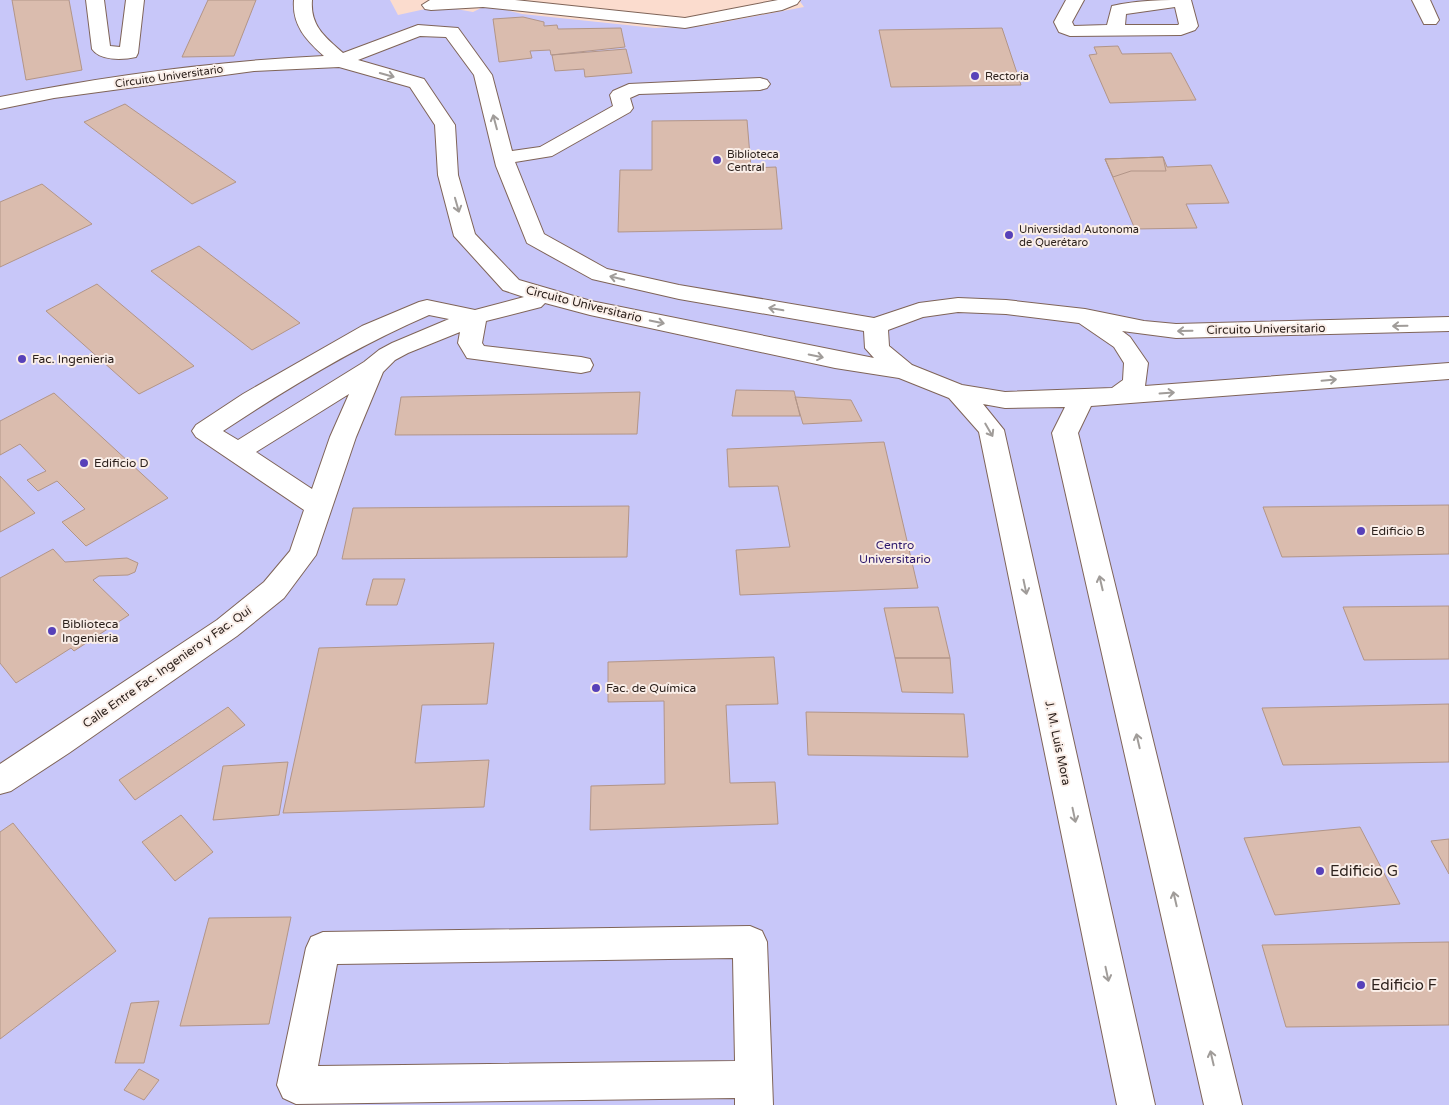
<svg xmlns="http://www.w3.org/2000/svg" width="1449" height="1105" viewBox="0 0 1449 1105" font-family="'Varela Round',sans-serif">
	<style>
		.green { fill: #c8c7f9 }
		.building { fill: #dabcae; stroke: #b29588 }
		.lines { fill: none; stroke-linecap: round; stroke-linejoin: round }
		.minor-casing { stroke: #7f6458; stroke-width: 2 }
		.minor { fill: #fff; fill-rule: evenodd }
		.oneway { stroke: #a09c99 }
		.poi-dot { fill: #5741b9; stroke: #faeee8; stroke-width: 2 }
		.labels { text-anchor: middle; stroke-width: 4; stroke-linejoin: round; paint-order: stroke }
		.far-street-label { font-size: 11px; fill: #2d221d; stroke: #faeee8 }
		.far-poi-label { font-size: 11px; fill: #2d221d; stroke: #faeee8; text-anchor: start }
		.street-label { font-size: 12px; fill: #2d221d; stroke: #faeee8 }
		.poi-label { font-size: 12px; fill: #2d221d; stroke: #faeee8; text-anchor: start }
		.park-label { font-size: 12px; fill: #2b176b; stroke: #faeee8 }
		.near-poi-label { font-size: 15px; fill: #2d221d; stroke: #faeee8; text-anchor: start }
	</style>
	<rect width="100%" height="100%" fill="#fbdcce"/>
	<path class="green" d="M0 0H390L398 15 439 6 473 12 487 5 522 14 655 28 703 26 804 7 799 0H1449V1105H0Z"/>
	<path class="building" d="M12 0H69L82 70 26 80Z
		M208 0H256L234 56 182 57Z
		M523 17 544 22V26L557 25 558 29 621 28 625 47 551 55 550 50 530 51 532 58 499 62 493 19Z
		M1002 28 1021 85 891 87 879 30Z
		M1118 46 1122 54 1171 53 1196 100 1110 103 1089 55 1097 54 1094 47Z
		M626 49 632 73 585 77 584 69 555 71 552 55Z
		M125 104 236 182 192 204 84 122Z
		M747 120 751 168 776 167 782 229 618 232 620 170H652V121Z
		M1163 157 1167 167 1211 165 1229 203 1186 204 1197 228 1135 229 1105 159Z
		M1163 157 1166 171H1131L1113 177 1105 159Z
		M42 184 92 224 0 267V202Z
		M199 246 300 323 252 350 151 271Z
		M97 284 194 366 139 394 46 311Z
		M736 390 794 391 800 416H732Z
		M640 392 637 434 395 435 401 397Z
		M54 393 168 498 86 546 62 522 85 509 57 481 38 491 27 480 46 471 20 444 0 455V421Z
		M795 397 851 400 862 421 803 424Z
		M884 442 918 588 740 595 736 550 790 547 778 486 729 487 727 449Z
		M0 476 35 513 0 532Z
		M1449 505V554L1282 557 1263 507Z
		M629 506 627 557 342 559 353 508Z
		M53 549 65 562 127 558 138 563 135 572 128 575 99 576 93 580 129 615 74 651 71 648 16 683 0 663V578Z
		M373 579H405L397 605H366Z
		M1449 606V659L1364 660 1343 607Z
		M938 607 950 658H895L884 608Z
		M494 643 487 704 422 705 415 763 489 760 484 807 283 813 319 648Z
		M774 657 778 704 726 705 730 783 775 782 778 824 590 830 591 786 665 784 664 701 608 702V662Z
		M895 658H950L953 693 902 692Z
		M1449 704V762L1283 765 1262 708Z
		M228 707 245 725 135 800 119 780Z
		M806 712 964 714 968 757 808 755Z
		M288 762 279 815 213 820 223 766Z
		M181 815 213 852 175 881 142 842Z
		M13 823 116 951 0 1039V832Z
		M1360 827 1400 904 1275 915 1244 838Z
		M1449 839V874L1431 841Z
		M291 917 269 1024 180 1026 209 918Z
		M1449 942V1025L1286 1027 1262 945Z
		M159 1001 144 1063H115L131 1003Z
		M139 1069 159 1080 144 1100 124 1090Z"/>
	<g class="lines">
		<defs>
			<path id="minor" d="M86 0H104L110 46 120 47 126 0H144L138 53 136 57C123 60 100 61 92 49Z
				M294 0H312C310 26 325 37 343 53L418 25 458 28 492 75 512 151 540 147 613 106 610 95 613 91 629 84 760 78 767 80 770 84 767 88 760 90 639 94 630 98 633 108 630 112 552 156 515 162 544 234 607 269 679 285 874 318 919 303 958 298 1006 300 1085 309 1144 321 1176 324 1449 317V331L1176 338 1122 331 1130 337 1148 363 1145 386 1449 363V379L1091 406 1078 433 1242 1105H1204L1052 433 1065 407 1005 408 983 404 1004 430 1155 1105H1117L979 432 949 398 899 378 835 368 590 315 545 303 541 307 486 321 482 343 484 346 581 357 590 359 593 365 590 371 581 373 467 358 458 343 460 332 408 353 395 360 383 372 356 437 316 555 284 598 237 636 69 753 11 791 0 794V764L217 620 264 582 290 551 304 510 196 437 192 431 196 425 243 394 362 326 419 302 427 300 475 310 524 297 503 290 454 236 438 175 435 125 410 87 339 67 254 71 54 98 0 109V97C106 76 215 61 324 56 306 40 292 25 294 0ZM420 36 446 37 474 75 496 166 527 243 592 279 679 299 864 331 865 348 874 358 591 301 519 280 475 234 458 175 455 125 424 79 358 60ZM958 312 1006 314 1079 323 1114 347 1124 363 1123 380 1112 388 1005 392 962 385 912 365 889 346 888 330 923 317ZM429 315 449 319 392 343 379 350 364 362 238 440 223 431C289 387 357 346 429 315ZM349 394 330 437 312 489 256 452Z
				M430 0H515L685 18 778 0H800L797 4 782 10 685 28 483 7 431 10 425 9 422 5Z
				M1066 0H1084L1072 22 1074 26 1107 25 1112 6C1138 0 1164 0 1191 0L1198 26 1195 30 1181 35 1070 36 1059 32 1054 22ZM1175 7 1179 24 1178 25H1125L1126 14Z
				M1412 0H1430L1439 20 1436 24H1424Z
				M750 926 762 931 767 942 773 1105H735V1098L296 1104 283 1098 277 1085 306 948 311 937 323 932ZM733 958 735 1061 318 1066 337 964Z"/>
		</defs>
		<use href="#minor" class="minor-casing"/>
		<use href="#minor" class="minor"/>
	</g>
	<defs><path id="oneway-shaft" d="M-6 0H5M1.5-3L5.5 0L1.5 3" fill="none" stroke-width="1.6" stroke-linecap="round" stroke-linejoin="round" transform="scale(1.25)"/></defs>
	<g class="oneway">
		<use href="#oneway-shaft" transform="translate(387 75) rotate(16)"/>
		<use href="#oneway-shaft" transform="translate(495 122) rotate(-105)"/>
		<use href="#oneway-shaft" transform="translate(457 205) rotate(74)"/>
		<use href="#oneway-shaft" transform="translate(617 278) rotate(-167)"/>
		<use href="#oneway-shaft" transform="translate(776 309) rotate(-170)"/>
		<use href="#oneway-shaft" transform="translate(657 322) rotate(12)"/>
		<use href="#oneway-shaft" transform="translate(1400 326) rotate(179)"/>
		<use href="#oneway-shaft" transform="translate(1185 331) rotate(179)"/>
		<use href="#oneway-shaft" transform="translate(816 356) rotate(12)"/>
		<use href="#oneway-shaft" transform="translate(1329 380) rotate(-5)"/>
		<use href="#oneway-shaft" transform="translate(1167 393) rotate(-4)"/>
		<use href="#oneway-shaft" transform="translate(989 430) rotate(60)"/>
		<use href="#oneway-shaft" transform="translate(1101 583) rotate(-103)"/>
		<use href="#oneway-shaft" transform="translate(1025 587) rotate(78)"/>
		<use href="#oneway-shaft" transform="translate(1138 741) rotate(-103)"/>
		<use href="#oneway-shaft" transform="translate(1074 815) rotate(78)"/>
		<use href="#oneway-shaft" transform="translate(1175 899) rotate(-103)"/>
		<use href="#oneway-shaft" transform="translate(1107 974) rotate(78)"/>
		<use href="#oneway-shaft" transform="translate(1212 1058) rotate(-103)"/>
	</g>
	<g class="poi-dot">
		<circle cx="975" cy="76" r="5"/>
		<circle cx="717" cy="160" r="5"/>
		<circle cx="1009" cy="235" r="5"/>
		<circle cx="22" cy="359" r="5"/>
		<circle cx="84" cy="463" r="5"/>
		<circle cx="1361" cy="531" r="5"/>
		<circle cx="52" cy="631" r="5"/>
		<circle cx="596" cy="688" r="5"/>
		<circle cx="1320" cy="871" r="5"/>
		<circle cx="1361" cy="985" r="5"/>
	</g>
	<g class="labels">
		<g class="far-street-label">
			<text transform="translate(169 76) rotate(-8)" y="4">Circuito Universitario</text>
		</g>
		<g class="far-poi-label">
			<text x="985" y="80">Rectoria</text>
			<text x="727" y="158">Biblioteca<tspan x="727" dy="13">Central</tspan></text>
			<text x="1019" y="233">Universidad Autonoma<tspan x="1019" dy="13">de Querétaro</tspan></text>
		</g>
		<g class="street-label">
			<text transform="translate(584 304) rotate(14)" y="4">Circuito Universitario</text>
			<text transform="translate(1266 329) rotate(-1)" y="4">Circuito Universitario</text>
			<text transform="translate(167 667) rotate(-35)" y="4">Calle Entre Fac. Ingeniero y Fac. Quí</text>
			<text transform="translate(1058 743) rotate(78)" y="4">J. M. Luis Mora</text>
		</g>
		<g class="poi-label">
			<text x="32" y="363">Fac. Ingenieria</text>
			<text x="94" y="467">Edificio D</text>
			<text x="1371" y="535">Edificio B</text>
			<text x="62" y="628">Biblioteca<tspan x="62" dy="14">Ingenieria</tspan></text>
			<text x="606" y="692">Fac. de Química</text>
		</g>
		<g class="park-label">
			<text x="895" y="549">Centro<tspan x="895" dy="14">Universitario</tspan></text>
		</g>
		<g class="near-poi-label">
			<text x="1330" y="876">Edificio G</text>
			<text x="1371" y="990">Edificio F</text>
		</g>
	</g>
</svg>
